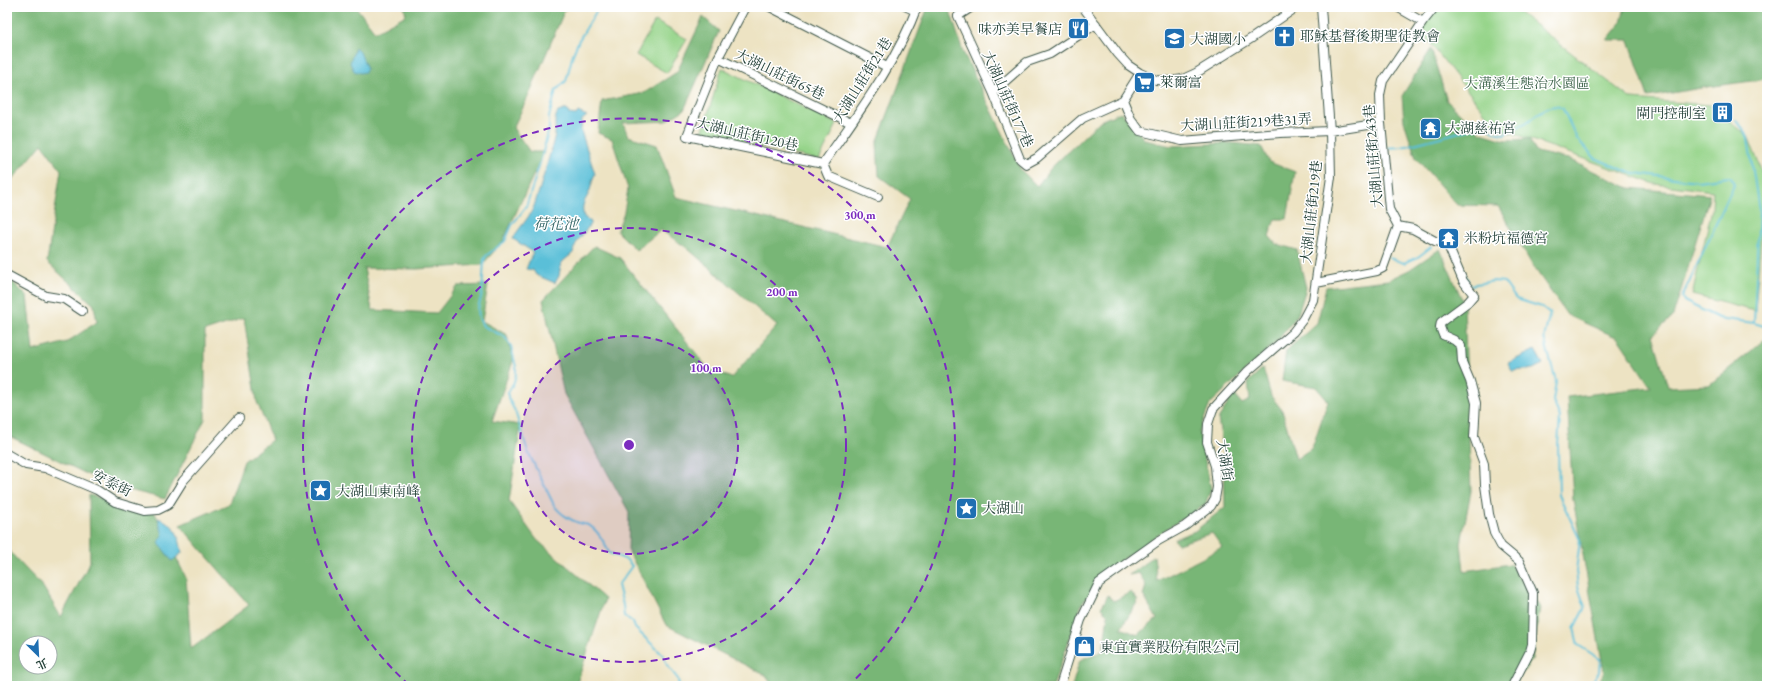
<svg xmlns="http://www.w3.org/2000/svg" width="1774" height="693" viewBox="0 0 1774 693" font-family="'EB Garamond','Noto Serif TC',serif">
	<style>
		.green { fill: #96d48a; stroke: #5a885f }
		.forest { fill: #78b676; stroke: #4c7a55; fill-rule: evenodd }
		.water { fill: #5abfd8; stroke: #3c7e86 }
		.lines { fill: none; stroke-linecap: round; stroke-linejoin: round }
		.stream { stroke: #5abfd8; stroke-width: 2 }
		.minor-casing { stroke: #3e5649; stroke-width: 10 }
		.minor { stroke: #fff; stroke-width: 8 }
		.ring { fill: none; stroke: #7b2cbf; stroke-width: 2; stroke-dasharray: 7 5 }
		.labels { text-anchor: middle; stroke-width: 3; stroke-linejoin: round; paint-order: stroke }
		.poi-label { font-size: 14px; fill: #1f3d34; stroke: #fff; text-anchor: start }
		.street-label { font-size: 14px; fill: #1f3d34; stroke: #fff }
		.park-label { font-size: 14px; fill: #3d634a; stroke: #fff }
		.water-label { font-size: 15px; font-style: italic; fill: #316465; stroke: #fff }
		.centre { fill: #7b2cbf; stroke: #fff; stroke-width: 2 }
		.ring-label { font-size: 12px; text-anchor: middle; font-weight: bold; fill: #7b2cbf; stroke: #fff; stroke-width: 3; stroke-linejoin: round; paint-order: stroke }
	</style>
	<rect width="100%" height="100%" fill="#fff"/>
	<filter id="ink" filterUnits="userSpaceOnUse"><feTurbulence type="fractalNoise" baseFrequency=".025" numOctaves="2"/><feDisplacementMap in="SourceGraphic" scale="8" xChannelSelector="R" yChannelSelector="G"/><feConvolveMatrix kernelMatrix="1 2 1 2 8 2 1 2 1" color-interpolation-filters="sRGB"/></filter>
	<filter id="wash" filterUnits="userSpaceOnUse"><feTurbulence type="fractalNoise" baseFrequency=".012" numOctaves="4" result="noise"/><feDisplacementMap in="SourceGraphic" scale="16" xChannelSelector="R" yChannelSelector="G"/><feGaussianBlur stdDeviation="0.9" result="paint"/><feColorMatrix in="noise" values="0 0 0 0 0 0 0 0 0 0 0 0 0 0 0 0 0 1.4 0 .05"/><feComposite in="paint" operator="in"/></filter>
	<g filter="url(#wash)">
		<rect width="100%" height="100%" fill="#ede3c3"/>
		<path class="green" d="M1435 7H1512L1631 99 1710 105 1748 136 1766 182 1755 311 1692 295 1712 209 1713 191 1655 184 1496 127 1423 34V22Z
			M655 21 687 39 667 73 636 55Z
			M722 68 837 124 819 160 702 133Z"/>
		<path class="forest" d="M7 7H356L375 32 406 15 404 7H566L527 99 513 128 530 152H544L503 241 482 265 416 269 364 268 372 310 437 313 458 286 488 285 482 321 507 335 513 361 492 421 521 425 509 501 537 540 605 599 576 686H7V549L43 587 61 617 90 562 89 495 155 513 186 578 191 649 249 605 180 525 229 504 244 461 272 440 257 402 244 318 205 331V419L165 499 109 485 7 435V277L27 296 33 351 67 342 97 322 94 305 47 262 61 170 42 144 7 186ZM26 643H50V667H26Z
			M928 7H949L963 52 1021 170 1037 186 1052 167 1100 121 1121 112 1145 140 1171 146 1231 143 1261 146 1269 162 1295 172 1287 219H1275L1269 236 1276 244 1297 250 1306 288 1298 314 1279 339 1210 404 1199 432 1211 489 1205 505 1166 529 1115 565 1082 603 1053 686H772L767 676 666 625 628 550 629 512 564 394 543 300 594 246 620 258 707 367 731 378 777 326 687 248 661 230 636 250 617 231 624 212 628 189 612 139 598 133 602 101 644 93 677 72 703 17 719 31 684 110 666 121 623 123 628 136 657 145 676 197 887 247 910 199 879 176 877 143Z
			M1625 7H1767V79L1707 87 1648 97 1629 40H1607L1621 23Z
			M1431 49 1447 101 1481 133 1505 140 1529 139 1536 152 1568 159 1629 188 1710 195 1673 316 1653 335 1668 387 1709 385 1767 338V686H1597L1604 672 1573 499 1567 397 1651 387 1618 338 1567 315 1531 263 1498 206 1457 205 1416 158 1404 121 1402 96Z
			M1440 249 1464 304 1471 491 1461 543 1464 571 1510 564 1540 607 1532 660 1513 686H1072L1080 660 1103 651 1108 615 1101 608 1108 595 1114 601 1131 592 1138 601 1121 628 1138 635 1157 619 1143 595 1146 586 1139 573 1129 575 1154 556 1157 581 1203 558 1222 547 1212 533 1178 544 1174 539 1195 531 1225 507 1224 454 1218 419 1234 394 1242 404 1250 400 1248 382 1263 368 1271 396 1282 410 1296 459 1312 448 1328 401 1316 387 1282 381 1286 351 1317 323 1326 287 1388 280 1409 270Z"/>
		<path class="water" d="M355 47 360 52 367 69 365 72 360 73 354 71 350 63Z
			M564 110H567L569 114 576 115 578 112 587 116 582 120 581 131 595 174C592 180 592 184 590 190 586 202 580 202 584 217L591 222C586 233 574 241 573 253L561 263 559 276 555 283 536 275 533 270 526 269 533 252 513 239C519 227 529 219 534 206 542 183 549 158 555 135 556 126 553 120 558 112Z
			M1535 350 1543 364 1533 369 1512 371 1508 363Z
			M158 518C176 524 179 535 182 553L172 561 158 542 163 535Z"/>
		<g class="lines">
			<path class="stream" d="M599 7 579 40 573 54 566 81 556 90 549 117V129L540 163 526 207 512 225 505 241 486 256 484 260 482 293 478 309 479 318 483 326 505 337 511 346 516 367V374L514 382 508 393V398L515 411 528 452 554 505C559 513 570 520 579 523 582 524 586 524 588 525 598 529 605 544 609 553L627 560 632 566 618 585 623 605 624 616 633 622 635 628 664 656 667 665 678 679 679 686
				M1736 120 1745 131 1748 138 1759 210 1754 323
				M1385 148 1402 147 1487 125 1494 132 1504 134C1512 130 1520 126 1527 122 1537 116 1550 100 1563 109L1577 139 1595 158 1628 172 1697 181 1729 177 1732 179 1734 185 1682 297 1684 301 1718 318 1754 323 1767 327
				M1389 258 1404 263 1418 257 1431 247
				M1463 271 1468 281
				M1470 285 1494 281 1504 282 1516 299 1542 307 1550 313 1544 338 1556 381 1553 401 1560 417 1558 445 1559 495 1580 540 1576 571 1578 587 1585 607 1574 628 1578 645 1600 659 1599 672 1589 686"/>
		</g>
	</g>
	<g filter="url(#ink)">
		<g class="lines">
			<defs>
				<path id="minor" d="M745 7 718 58 687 136 823 164 828 176 878 197
					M770 7 887 67
					M907 7 916 11
					M972 7 958 16 993 92 1020 159 1026 164 1037 158 1083 118 1123 100 1140 73
					M1083 7 1118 54 1128 65 1140 73 1156 80 1171 81 1183 79 1196 73 1252 38 1297 7
					M1397 7 1423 22
					M1435 7 1423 22 1383 81 1380 95 1381 123 1389 209 1398 226 1413 229 1435 241 1447 243 1463 281 1474 295 1468 302 1441 322 1440 327 1443 335 1454 340 1461 346 1462 362 1470 381 1476 403 1474 437 1484 464 1485 485 1489 514 1494 533 1501 546 1519 561 1533 593 1532 644 1530 651 1512 686
					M718 58 851 123
					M993 92 1027 62 1050 54 1096 24
					M1123 100 1131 119 1140 131 1182 141 1280 133 1330 131 1381 123
					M823 164C856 116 897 62 917 7
					M7 275 46 296 64 299 82 311
					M1316 283 1377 271 1383 268 1398 226
					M7 454 26 465 45 468 97 490 115 502 145 511 158 510 168 505 183 481 239 418
					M1060 686 1081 620 1099 583 1158 541 1185 526 1211 506 1215 499 1217 487 1215 466 1207 442 1208 424 1213 409 1248 371 1293 332 1303 319 1313 300 1331 177 1330 131 1321 7"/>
			</defs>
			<use href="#minor" class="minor-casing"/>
			<use href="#minor" class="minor"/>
		</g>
	</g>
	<circle cx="629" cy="445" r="109" fill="#7b2cbf" fill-opacity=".12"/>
	<g class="ring">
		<circle cx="629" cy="445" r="109"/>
		<circle cx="629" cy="445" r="217"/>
		<path d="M409 685A326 326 0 1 1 849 685"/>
	</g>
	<defs>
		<symbol id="restaurant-square" viewBox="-11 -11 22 22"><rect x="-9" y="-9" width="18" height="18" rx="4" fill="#1f6fb2" stroke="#fff"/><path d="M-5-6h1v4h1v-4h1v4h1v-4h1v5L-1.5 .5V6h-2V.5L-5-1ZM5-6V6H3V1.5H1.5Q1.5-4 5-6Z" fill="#fff"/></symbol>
		<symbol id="church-square" viewBox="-11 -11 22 22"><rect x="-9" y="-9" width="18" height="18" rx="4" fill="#1f6fb2" stroke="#fff"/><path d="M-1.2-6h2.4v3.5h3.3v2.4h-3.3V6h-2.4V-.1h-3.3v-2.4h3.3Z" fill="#fff"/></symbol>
		<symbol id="school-square" viewBox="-11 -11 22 22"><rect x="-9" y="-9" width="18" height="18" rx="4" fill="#1f6fb2" stroke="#fff"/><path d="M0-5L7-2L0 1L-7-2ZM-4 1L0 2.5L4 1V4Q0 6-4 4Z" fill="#fff"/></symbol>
		<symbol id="supermarket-square" viewBox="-11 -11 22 22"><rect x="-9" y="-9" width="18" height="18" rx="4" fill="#1f6fb2" stroke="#fff"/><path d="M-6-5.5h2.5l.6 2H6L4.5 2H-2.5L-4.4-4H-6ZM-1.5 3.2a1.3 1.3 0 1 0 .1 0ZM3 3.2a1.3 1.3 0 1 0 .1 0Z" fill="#fff"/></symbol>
		<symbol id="building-square" viewBox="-11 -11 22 22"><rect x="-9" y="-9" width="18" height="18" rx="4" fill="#1f6fb2" stroke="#fff"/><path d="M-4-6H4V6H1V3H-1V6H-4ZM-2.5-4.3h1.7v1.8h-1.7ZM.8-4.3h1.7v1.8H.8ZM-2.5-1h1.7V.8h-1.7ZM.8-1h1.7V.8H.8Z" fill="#fff"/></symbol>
		<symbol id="temple-square" viewBox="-11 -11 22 22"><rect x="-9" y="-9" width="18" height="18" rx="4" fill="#1f6fb2" stroke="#fff"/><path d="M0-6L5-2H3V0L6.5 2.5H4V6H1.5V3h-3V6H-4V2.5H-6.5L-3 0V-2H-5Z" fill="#fff"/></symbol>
		<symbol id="sight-square" viewBox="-11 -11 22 22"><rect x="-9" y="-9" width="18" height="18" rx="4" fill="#1f6fb2" stroke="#fff"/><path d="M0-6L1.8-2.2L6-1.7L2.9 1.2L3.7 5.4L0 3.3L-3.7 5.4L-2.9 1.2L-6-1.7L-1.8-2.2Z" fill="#fff"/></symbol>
		<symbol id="shop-square" viewBox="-11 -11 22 22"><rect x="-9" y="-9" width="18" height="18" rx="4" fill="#1f6fb2" stroke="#fff"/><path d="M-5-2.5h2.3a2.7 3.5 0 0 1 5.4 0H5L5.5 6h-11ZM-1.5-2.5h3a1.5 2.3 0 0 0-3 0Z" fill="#fff"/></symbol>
	</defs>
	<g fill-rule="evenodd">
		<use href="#restaurant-square" x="1066" y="16" width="25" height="25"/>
		<use href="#church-square" x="1272" y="24" width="25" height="25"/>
		<use href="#school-square" x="1162" y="26" width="25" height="25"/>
		<use href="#supermarket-square" x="1132" y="70" width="25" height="25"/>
		<use href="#building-square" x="1710" y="100" width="25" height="25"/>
		<use href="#temple-square" x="1418" y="116" width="25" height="25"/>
		<use href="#temple-square" x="1436" y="226" width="25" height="25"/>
		<use href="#sight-square" x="308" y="478" width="25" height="25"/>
		<use href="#sight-square" x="954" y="496" width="25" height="25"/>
		<use href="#shop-square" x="1072" y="634" width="25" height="25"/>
	</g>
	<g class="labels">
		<g class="poi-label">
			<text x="1062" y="34" text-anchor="end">味亦美早餐店</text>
			<text x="1300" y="41">耶穌基督後期聖徒教會</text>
			<text x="1190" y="44">大湖國小</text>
			<text x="1160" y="87">萊爾富</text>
			<text x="1706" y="118" text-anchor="end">閘門控制室</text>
			<text x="1446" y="133">大湖慈祐宮</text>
			<text x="1464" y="243">米粉坑福德宮</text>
			<text x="336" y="496">大湖山東南峰</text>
			<text x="982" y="513">大湖山</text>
			<text x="1100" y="652">東宜實業股份有限公司</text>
		</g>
		<g class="street-label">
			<text transform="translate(780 74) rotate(26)" y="5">大湖山莊街65巷</text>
			<text transform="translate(862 80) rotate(-58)" y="5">大湖山莊街21巷</text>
			<text transform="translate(1008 99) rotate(66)" y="5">大湖山莊街177巷</text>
			<text transform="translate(1246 122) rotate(-3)" y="5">大湖山莊街219巷31弄</text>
			<text transform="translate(747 134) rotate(13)" y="5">大湖山莊街120巷</text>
			<text transform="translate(1373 156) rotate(-95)" y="5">大湖山莊街243巷</text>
			<text transform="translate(1311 212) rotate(-84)" y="5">大湖山莊街219巷</text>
			<text transform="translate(1225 460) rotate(81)" y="5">大湖街</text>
			<text transform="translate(112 483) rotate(26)" y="5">安泰街</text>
		</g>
		<g class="park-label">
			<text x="1527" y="88">大溝溪生態治水園區</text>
		</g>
		<g class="water-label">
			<text x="556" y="229">荷花池</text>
		</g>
	</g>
	<circle cx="629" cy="445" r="6" class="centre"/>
	<g class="ring-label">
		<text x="860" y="219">300 m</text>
		<text x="782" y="296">200 m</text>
		<text x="706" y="372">100 m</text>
	</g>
	<rect width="1774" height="693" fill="none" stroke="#fff" stroke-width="24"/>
	<g transform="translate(38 655) rotate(156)"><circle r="19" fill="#ffffff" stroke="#a5b1ae"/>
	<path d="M0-3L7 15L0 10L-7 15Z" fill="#1f6fb2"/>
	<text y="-6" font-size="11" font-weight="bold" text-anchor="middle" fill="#1f3d34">北</text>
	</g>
</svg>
